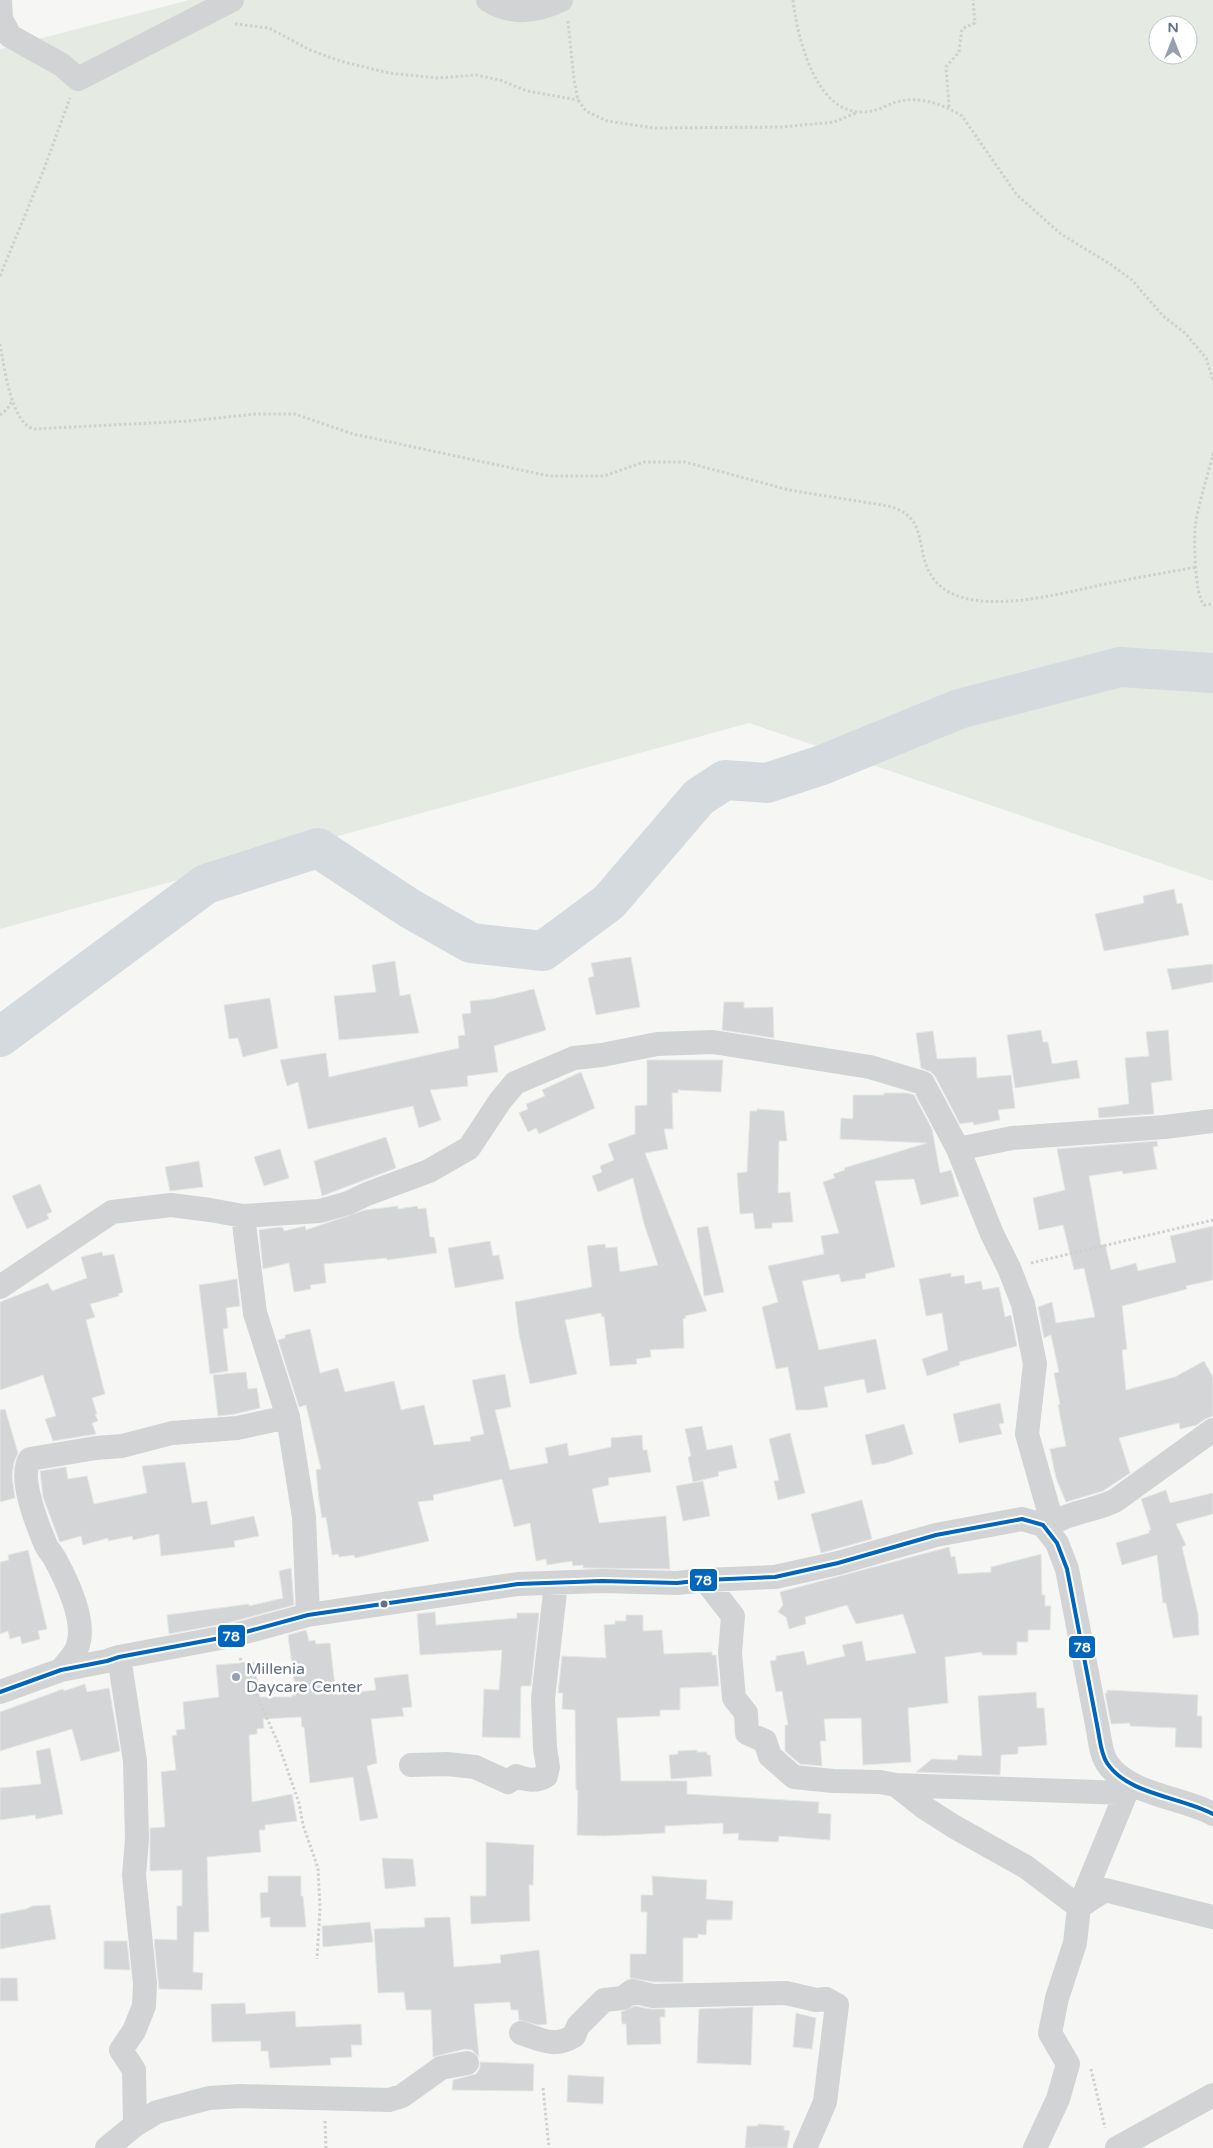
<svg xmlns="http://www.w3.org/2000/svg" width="1213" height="2148" viewBox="0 0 1213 2148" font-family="'Varela Round',sans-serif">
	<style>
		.green { fill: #e5eae3; fill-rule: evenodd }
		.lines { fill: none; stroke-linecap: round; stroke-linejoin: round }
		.river { stroke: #d5dadf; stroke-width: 40 }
		.building { fill: #d4d5d6; stroke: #e6e6e5 }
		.path { stroke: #cfd0d0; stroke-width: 3; stroke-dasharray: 2.5 2.5; stroke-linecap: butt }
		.street { stroke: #d2d3d4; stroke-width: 24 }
		.bus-1-casing { stroke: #fff; stroke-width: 8 }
		.bus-1 { stroke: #0065bd; stroke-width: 4 }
		.bus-dot { fill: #647188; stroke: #fff; stroke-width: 2 }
		.poi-dot { fill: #97a0ae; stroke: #fff; stroke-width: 2 }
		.labels { text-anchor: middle; stroke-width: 5; stroke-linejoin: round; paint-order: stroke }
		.poi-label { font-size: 16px; fill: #647188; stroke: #fff; text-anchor: start }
		.line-badge { stroke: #fff; stroke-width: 2 }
		.badge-label { font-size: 14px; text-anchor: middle; font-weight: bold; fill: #fff }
	</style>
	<rect width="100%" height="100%" fill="#f6f7f5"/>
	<path class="green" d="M189 0H1213V881L749 723 0 929V49ZM1158 25H1188V55H1158Z"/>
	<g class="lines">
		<path class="river" d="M0 1037 206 884 318 848 409 908 471 943 543 951 609 902 699 797 725 780 767 783 822 765 959 709 1120 667 1213 673"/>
	</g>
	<path class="building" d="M1174 889 1177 904 1182 903 1189 935 1104 951 1095 914 1144 903 1143 896Z
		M631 957 640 1007 596 1015 588 978 594 976 591 963Z
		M395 961 400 996 410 994 419 1033 339 1040 334 996 376 992 372 965Z
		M1213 964V982L1172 990 1167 969Z
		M534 989 546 1030 494 1046 498 1072 467 1076 468 1086 430 1090 441 1120 419 1128 413 1106 308 1129 298 1082 287 1086 280 1060 326 1053 329 1077 459 1048 458 1036 465 1035 462 1014 471 1013 470 1001 492 999Z
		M270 998 278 1048 243 1057 238 1038 229 1039 224 1005Z
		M724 1002H744V1008L773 1007 774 1038 722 1030Z
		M1041 1030 1043 1042H1048L1052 1064 1077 1060 1080 1078 1015 1088 1007 1035Z
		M1168 1030 1172 1080 1151 1083 1154 1114 1099 1118 1098 1108 1129 1104 1125 1058 1149 1056 1146 1032Z
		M933 1031 937 1059 976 1057 977 1078 1011 1075 1015 1108 998 1110 1000 1120 974 1125 973 1122 960 1124 935 1076 931 1072 921 1068 916 1033Z
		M647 1060H723L721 1092 678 1090V1093H672L673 1129H664L668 1149 645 1153 707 1311 685 1316 686 1318 683 1319 684 1348 650 1350 651 1357 636 1359 637 1364 610 1366 604 1316 602 1317 601 1313 565 1320 577 1374 530 1384 519 1334 515 1302 592 1287 587 1246 605 1244 606 1248 617 1247 620 1272 658 1265 644 1224 633 1178 598 1192 592 1176 602 1172 600 1166 614 1160 608 1144 635 1134V1106L647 1105Z
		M581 1072 595 1108 539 1134 536 1128 528 1132 519 1113 528 1109 526 1104 545 1096 542 1090Z
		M884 1093H907L914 1095 932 1129 940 1173 951 1170 959 1196 921 1205 914 1179 875 1181 895 1267 865 1274 866 1278 841 1282 839 1274 802 1281 819 1350 876 1339 886 1389 867 1393 864 1379 824 1387 828 1407 809 1410H796L788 1367 776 1369 762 1307 778 1302 768 1266 824 1254 821 1236 839 1233 823 1182 835 1178 833 1174 845 1170 844 1168 927 1143 840 1139 841 1118 853 1119V1095H884Z
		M757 1109 784 1111 787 1141H779L778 1193 790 1192 793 1222 772 1223V1228L755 1229 753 1213 740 1214 737 1173 747 1172 750 1111H757Z
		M386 1137 396 1168 322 1196 314 1161Z
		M1157 1141 1158 1146 1153 1147 1157 1169 1123 1174 1122 1171 1089 1176 1101 1245 1105 1244 1111 1270 1136 1263 1138 1271 1176 1262 1170 1236 1213 1226V1280L1186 1286 1187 1289 1122 1306 1127 1349 1122 1350 1126 1390 1175 1377 1204 1361 1213 1377V1416L1205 1419 1197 1425 1180 1429 1179 1423 1119 1438 1130 1473 1103 1491 1066 1502 1056 1478 1050 1449 1066 1446 1058 1405 1060 1404 1054 1373 1059 1372 1051 1335 1044 1338 1038 1307 1052 1302 1056 1323 1095 1317 1084 1268 1074 1270 1063 1225 1039 1230 1033 1198 1065 1190 1057 1149Z
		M280 1149 289 1178 264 1186 254 1157Z
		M199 1161 203 1187 170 1191 165 1167Z
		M40 1184 52 1212 47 1214 49 1219 27 1229 12 1196Z
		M398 1206V1209L417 1206 418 1209 426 1208 430 1237H434L437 1253 387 1260V1258L324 1264 326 1283 310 1285 311 1289 294 1292 289 1263 263 1269 259 1230 280 1227 283 1228 284 1231 305 1226 306 1230 365 1210Z
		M708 1226 724 1292 704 1296 697 1228Z
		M490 1241 493 1256 499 1255 504 1279 455 1288 448 1248Z
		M102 1252 103 1256 114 1254 123 1292 118 1294 119 1296 90 1304 95 1317 86 1320 105 1394 92 1398 97 1414H95L98 1421 92 1423 96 1434 53 1441 45 1419 56 1416 43 1375 0 1390V1302L48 1283 52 1291 87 1278 81 1257Z
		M951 1273V1277L964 1275 965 1284 981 1281 983 1290 999 1287 1005 1317 1011 1315 1017 1346 959 1362 960 1365 927 1376 922 1359 948 1350 942 1313 926 1316 919 1279Z
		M237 1279 240 1306 226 1308 228 1328 223 1329 228 1371 210 1374 199 1285Z
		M310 1329 320 1373 338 1368 345 1392 394 1381 401 1410 424 1405 434 1445 471 1441 470 1437 484 1434 472 1380 505 1374 511 1407 495 1410 510 1470 548 1463 545 1448 567 1443 569 1456 611 1447V1438L642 1435 643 1450H647L651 1472 608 1478 609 1485 592 1489 599 1523 666 1516 670 1569 583 1568V1565L573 1566 572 1561 547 1565 546 1559 536 1561 530 1523 514 1527 502 1479 433 1495 434 1500 418 1502 429 1541 355 1558 354 1555 339 1557 338 1554 332 1555 326 1517 322 1518 319 1500 316 1470 321 1469 306 1405 299 1407 278 1340 285 1338V1335Z
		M246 1372 248 1389 257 1388 260 1408 235 1414 218 1416 213 1375Z
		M1000 1403 1004 1423 999 1424 1002 1434 959 1443 953 1414Z
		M5 1409 18 1453 14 1462 12 1476 15 1498 0 1502V1410Z
		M904 1424 913 1454 886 1463 872 1465 865 1435Z
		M702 1426 707 1450 732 1445 737 1468 718 1472 719 1476 693 1482 688 1457 691 1456 685 1429Z
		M790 1433 805 1493 778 1500 774 1481 779 1480 769 1439Z
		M185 1462 192 1503 207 1501 211 1525 254 1516 259 1536 234 1541 235 1547 161 1556 159 1534 133 1540 132 1536 108 1541V1538L83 1545 81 1536 60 1542 59 1540 43 1497 40 1471 66 1467 68 1479 87 1476 94 1504 147 1493 142 1466Z
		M703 1481 710 1516 683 1521 676 1486Z
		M1166 1490 1170 1503 1213 1493V1514L1176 1524 1186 1545 1182 1547 1198 1614 1199 1635 1173 1638 1166 1603H1163L1157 1555 1122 1565 1116 1543 1149 1533V1530H1151L1141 1499Z
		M862 1500 872 1539 821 1553 811 1514Z
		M949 1547 951 1557 955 1556 958 1574 991 1572V1567L1041 1554 1042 1595H1045V1606H1051L1050 1630H1028V1642H1017V1655H982V1652L945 1657 948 1703 908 1708 911 1762 863 1765 861 1718 824 1719 826 1741H820L822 1766 800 1764 785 1751V1725H788L782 1691 776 1692 770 1661 776 1660V1656L804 1651 807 1665 845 1656 842 1645 862 1641 866 1661 916 1653 903 1614 856 1624 847 1605 805 1617 806 1624 789 1629 786 1617 778 1612 783 1605 780 1592Z
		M28 1550 47 1629 38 1631 40 1639 22 1644 20 1636 10 1639 8 1631 0 1634V1562L9 1560 8 1555Z
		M291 1568 294 1605 228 1623 169 1634 167 1615 249 1604V1606L283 1598 279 1571Z
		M435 1612 436 1625 517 1618V1613H539L531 1686H521L520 1738 482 1737 484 1689 499 1690 502 1650 420 1655 417 1614Z
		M626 1615H643V1631L662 1630 664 1654 712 1652V1655H716L719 1686 680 1688V1710H660V1716L617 1718 621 1781H687V1794L819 1802 818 1813 831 1814 830 1840 779 1836 778 1842 738 1840 739 1833 723 1834V1823L665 1826V1833L604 1836 577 1835 578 1790H576L575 1710 562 1709 563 1693H558L562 1656 606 1658 604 1625 615 1624V1621H626Z
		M306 1630 309 1641 315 1640 316 1644 330 1643 336 1695 376 1690 374 1678 408 1674 412 1707 402 1708 404 1716 371 1719 377 1763 367 1766 378 1818 360 1821 353 1777 310 1783 304 1727H302L301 1717 263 1719 264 1728 257 1729V1734L249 1735 252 1802 292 1794 297 1821 265 1825V1830H259L261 1852 207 1857 209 1932H194L193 1972 203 1973 202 1990 159 1989 154 1939 177 1940V1906H182V1870L150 1871V1828L165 1827 161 1772 176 1770 172 1736 177 1735 176 1730 185 1729 183 1702 219 1697 216 1665 254 1662 260 1697H292V1695H296L288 1635Z
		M85 1684 87 1692 109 1688 120 1751 81 1761 72 1729 0 1751V1712L63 1689 64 1691Z
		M1107 1690 1198 1695 1197 1716H1202V1748L1175 1747 1176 1728 1130 1726V1723L1111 1724 1105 1693H1107Z
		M1036 1692 1037 1708H1044L1047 1745 1018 1747V1754L1001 1755 1000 1775 916 1772 932 1759 957 1760 958 1755 982 1756 978 1696Z
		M50 1748 63 1814 36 1819 35 1815 0 1820V1788L41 1784 36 1751Z
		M697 1750V1752H707V1755H710L712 1776 671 1779 669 1755 678 1754V1751Z
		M486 1842 534 1845 533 1885H529L530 1921 471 1924 470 1896H486Z
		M382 1858 413 1859 416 1886 385 1889Z
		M268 1876H301V1896H303L306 1927H270V1917L261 1918 260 1893 268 1892Z
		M652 1876 707 1880 706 1899 733 1901 732 1920H707L706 1935 698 1934V1938H683V1982H654L630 1978V1954H646L647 1912H641V1895H653Z
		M50 1905 56 1939 0 1949V1914L26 1909 32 1906Z
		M450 1917 454 1967 501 1963 500 1955 539 1950 547 2024 538 2025 519 2020 518 2010H511L510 2002 474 2004 479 2057 472 2050 465 2049 433 2057 431 2010H406L404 1992 378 1993 374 1929 425 1927 424 1918Z
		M370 1922 373 1942 323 1947 322 1926Z
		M104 1941H127L130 1970 104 1969Z
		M0 1978H17L18 2001H0Z
		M245 2003 246 2014 295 2011 296 2027 361 2024 362 2045H351L352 2057 330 2058 331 2065 270 2068 268 2051H261V2041L212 2042 211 2004Z
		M635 2006 650 2009H665V2017H660L661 2044 627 2045 626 2024H622L621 2012Z
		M753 2007 751 2065 697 2063 699 2009Z
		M796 2013 816 2018 812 2049 793 2047Z
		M480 2062 534 2064 533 2091 452 2090 453 2080 476 2074 480 2068Z
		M568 2075 604 2077 603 2104 567 2102Z
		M758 2124 784 2126V2130L790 2131 787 2148H745L747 2126H758Z"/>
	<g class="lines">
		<path class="path" d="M793 0C797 37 816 115 864 112 874 112 884 107 893 103 917 95 941 103 962 116L1017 195 1061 234 1110 264 1132 280 1163 316 1185 333 1206 358 1213 380
			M568 21 574 80 578 100 586 111 607 121 654 128 783 127 834 122 856 113
			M235 24 269 28 310 50 340 61 389 73 438 78 476 75 500 80 527 91 578 100
			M949 107 946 67 959 52 962 29 975 23 973 0
			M0 276 44 169 70 98
			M0 344C4 365 11 424 34 429L189 421 256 414H295L353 434 549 476H604L644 462H685L789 490 888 506C931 517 913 550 933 578 963 620 1054 595 1096 586 1129 579 1163 573 1197 567
			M0 415 7 409 13 400
			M1213 453C1208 476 1197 507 1195 529 1194 544 1195 595 1204 605L1213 604
			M1031 1263 1213 1220
			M240 1658 278 1743 299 1803 303 1825 318 1868 320 1908 317 1959
			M1091 2069 1105 2128
			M543 2088 549 2148
			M325 2121 326 2148"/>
		<path class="street" d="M0 0 1 19 10 36 62 65 78 79 232 0
			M488 0C512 15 535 12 561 0
			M958 1149 1012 1138 1165 1127 1213 1121
			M243 1216 255 1313 288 1417 304 1517 308 1615
			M0 1287 112 1212 171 1205 210 1210 243 1216 320 1211 348 1203 367 1194 429 1171 469 1148 500 1101 515 1083 574 1058 602 1055 657 1044 713 1042 870 1067 923 1083 958 1149 992 1234 1009 1268 1023 1304 1035 1364 1027 1434 1052 1522
			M1047 1529C1059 1513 1097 1511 1116 1500L1213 1430
			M705 1580 733 1616 730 1653 734 1698 746 1713 747 1733 765 1741 770 1756 794 1777 833 1781 880 1782 896 1785 1126 1793
			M119 1657 135 1761 137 1839 134 1875 145 1984 144 2006 134 2031 121 2050 134 2070 135 2125
			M61 1670C66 1663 76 1654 78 1645 86 1621 67 1581 55 1559 52 1553 47 1549 45 1543 37 1524 18 1477 30 1459L96 1448 122 1446 172 1433 237 1428 288 1417
			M0 1692 61 1670 107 1661 119 1657 231 1636 308 1615 518 1584 602 1581 677 1583 705 1580 775 1577 838 1563 936 1535 1022 1519 1043 1525 1057 1543 1067 1569 1098 1730C1100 1741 1101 1754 1107 1763 1128 1795 1182 1797 1213 1814
			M411 1765 447 1764 475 1767 508 1782 516 1776C527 1780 536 1782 546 1776L548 1767 545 1748 543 1699 556 1583
			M896 1785 925 1808 953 1826 1026 1867 1079 1907 1105 1890 1213 1917
			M521 2033C542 2040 554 2048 574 2036L578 2026 604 2000 623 1998 632 1991 653 1996 786 1993 816 2000 826 1999 837 2005 825 2102 805 2148
			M107 2148 135 2125 157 2112 209 2098 240 2096 389 2100 402 2096 441 2068 467 2063
			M1035 2148 1058 2099 1068 2064 1050 2033 1057 1998 1075 1943 1079 1907 1126 1793 1119 1781
			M1117 2148 1213 2095"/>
		<defs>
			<path id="bus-1" d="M0 1692 61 1670 107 1661 119 1657 231 1636 308 1615 518 1584 602 1581 677 1583 705 1580 775 1577 838 1563 936 1535 1022 1519 1043 1525 1057 1543 1067 1569 1098 1730C1100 1741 1101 1754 1107 1763 1128 1795 1182 1797 1213 1814"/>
		</defs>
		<use href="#bus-1" class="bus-1-casing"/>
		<use href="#bus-1" class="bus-1"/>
	</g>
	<circle class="bus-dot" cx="384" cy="1604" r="4.5"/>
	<circle class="poi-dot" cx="236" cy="1677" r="5"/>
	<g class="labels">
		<g class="poi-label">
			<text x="246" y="1674">Millenia<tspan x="246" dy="18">Daycare Center</tspan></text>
		</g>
	</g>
	<g class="line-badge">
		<rect x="689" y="1568" width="29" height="24" rx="5" fill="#0065bd"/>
		<rect x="217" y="1624" width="29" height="24" rx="5" fill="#0065bd"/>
		<rect x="1068" y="1635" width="28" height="24" rx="5" fill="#0065bd"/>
	</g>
	<g class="badge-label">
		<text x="703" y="1585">78</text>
		<text x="231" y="1641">78</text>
		<text x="1082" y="1652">78</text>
	</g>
	<g transform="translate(1173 40)"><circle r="24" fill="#ffffff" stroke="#c1c6cf"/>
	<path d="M0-4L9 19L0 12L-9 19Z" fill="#97a0ae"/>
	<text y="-8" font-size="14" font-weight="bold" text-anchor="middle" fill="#647188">N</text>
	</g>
</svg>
